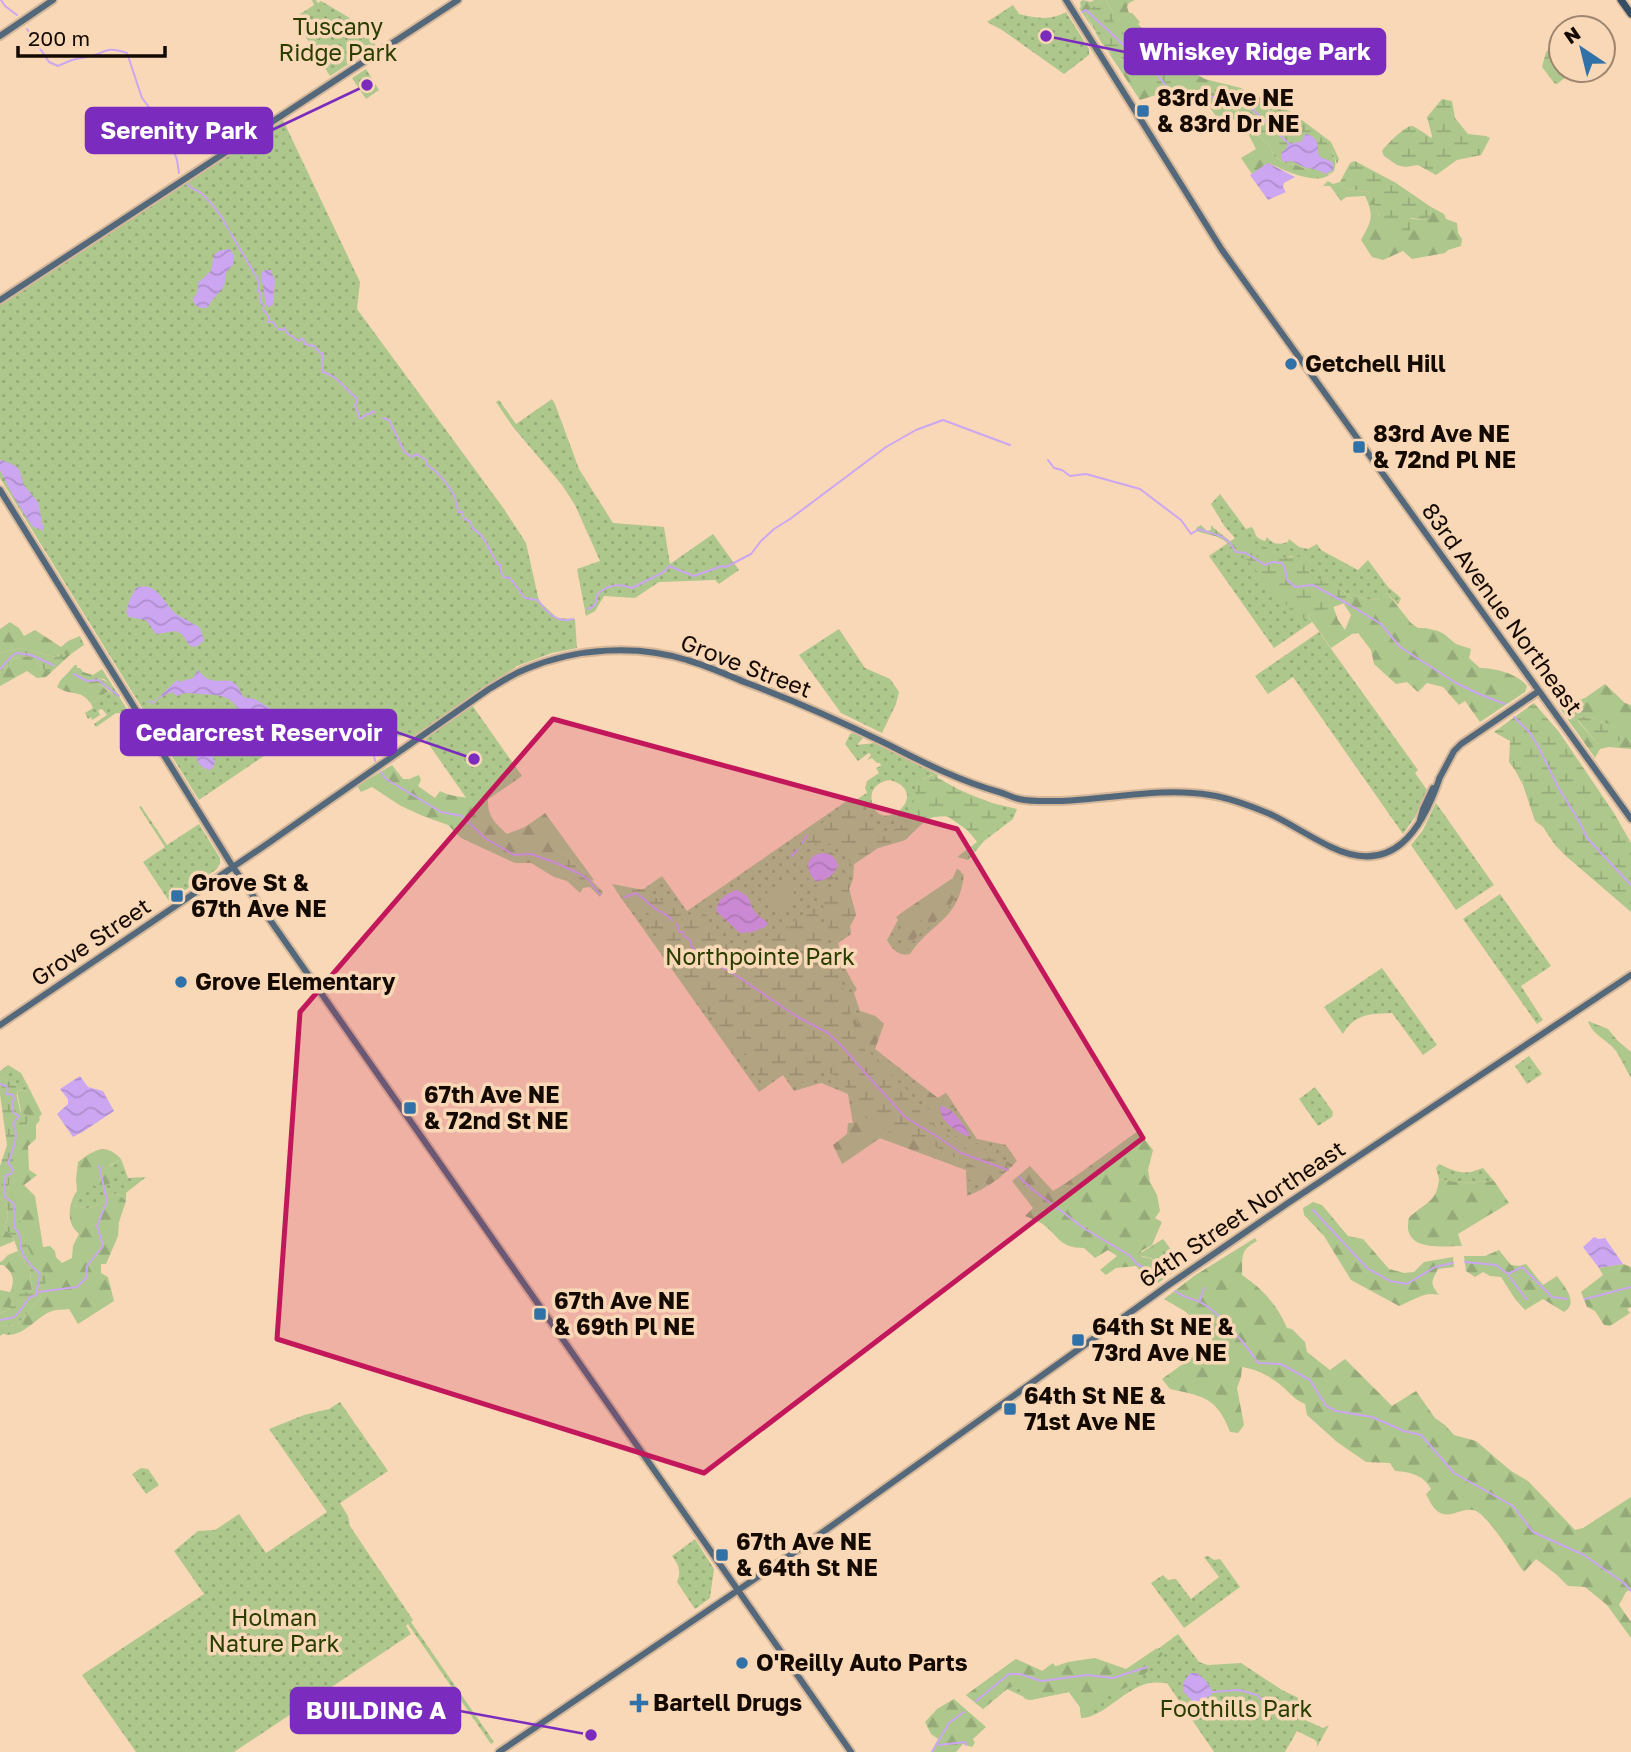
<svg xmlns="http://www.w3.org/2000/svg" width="1631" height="1752" viewBox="0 0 1631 1752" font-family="'Golos Text',sans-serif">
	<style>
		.grass { fill: url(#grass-dots); fill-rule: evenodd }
		.forest { fill: url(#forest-firs); fill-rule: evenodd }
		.wetland { fill: url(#wetland-marsh) }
		.garden { fill: #aec78d }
		.water { fill: url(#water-waves) }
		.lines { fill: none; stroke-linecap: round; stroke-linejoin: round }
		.stream { stroke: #cca6f1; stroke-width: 2 }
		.secondary-casing { stroke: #d5b79a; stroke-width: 10 }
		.primary-casing { stroke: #d5b79a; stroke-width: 10 }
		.secondary { stroke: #54687b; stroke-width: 6 }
		.primary { stroke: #344d63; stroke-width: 7 }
		.marked { fill: #c2185b; fill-opacity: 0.2; stroke: #c2185b; stroke-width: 5; stroke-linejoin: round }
		.poi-dot { fill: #3071a7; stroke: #f9d8b7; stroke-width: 2.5 }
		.labels { text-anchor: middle; stroke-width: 7; stroke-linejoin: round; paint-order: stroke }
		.park-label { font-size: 23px; fill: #2a3d01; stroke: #f9d8b7 }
		.poi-label { font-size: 23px; font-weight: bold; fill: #150a02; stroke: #f9d8b7; text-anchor: start }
		.street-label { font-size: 23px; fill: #150a02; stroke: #f9d8b7 }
		.leader { fill: none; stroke: #7b2cbf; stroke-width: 2.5 }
		.callout-dot { fill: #7b2cbf; stroke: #f9d8b7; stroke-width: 2.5 }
		.callout { fill: #7b2cbf; stroke: #7b2cbf; stroke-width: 2.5 }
		.callout-label { font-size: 24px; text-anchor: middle; font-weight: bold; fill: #fff }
	</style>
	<defs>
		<pattern id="grass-dots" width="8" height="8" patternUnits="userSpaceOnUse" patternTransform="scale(1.75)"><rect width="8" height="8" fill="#aec78d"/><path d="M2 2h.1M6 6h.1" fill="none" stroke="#95aa78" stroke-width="1.8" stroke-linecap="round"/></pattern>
		<pattern id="forest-firs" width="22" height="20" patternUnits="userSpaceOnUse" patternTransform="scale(1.75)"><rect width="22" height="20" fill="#aec78d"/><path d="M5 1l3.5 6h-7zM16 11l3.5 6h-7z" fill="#95aa78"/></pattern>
		<pattern id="wetland-marsh" width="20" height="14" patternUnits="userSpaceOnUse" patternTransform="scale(1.75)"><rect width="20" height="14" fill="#aec78d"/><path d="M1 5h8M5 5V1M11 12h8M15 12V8" fill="none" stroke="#95aa78"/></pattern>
		<pattern id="water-waves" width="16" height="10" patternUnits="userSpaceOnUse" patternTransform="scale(1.75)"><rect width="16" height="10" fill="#cca6f1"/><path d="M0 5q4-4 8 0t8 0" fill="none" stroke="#ae8ecd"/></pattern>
	</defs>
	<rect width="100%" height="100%" fill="#f9d8b7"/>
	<path class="grass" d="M312 0H316L318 3 321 1 365 27 376 46 330 76 294 18 314 5Z
		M1013 5 1019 14C1035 18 1051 21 1066 12L1089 49V55L1064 74 1002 30 987 22Z
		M366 69 379 90 366 99 352 78Z
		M281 116 360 282 357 309 504 509 526 543 539 601 557 618 575 619 577 648 552 653 517 666 414 736 289 739 199 800 0 478V304Z
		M552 399 555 404 579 469 613 523 664 527 670 564 713 534 739 570 719 584 715 580 659 582 635 598 604 596 595 611 586 616 577 569 600 561 575 505 562 485 513 427 496 402 499 400 516 424Z
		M1220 494 1246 529 1252 527C1257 534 1253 537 1265 541L1267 537C1273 545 1279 545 1288 542L1289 539 1299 547 1308 549 1317 544 1321 550 1358 570 1368 560 1388 587 1401 598 1398 605 1387 593 1381 599 1370 600 1358 596 1353 600C1345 591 1335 587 1327 578L1321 580H1313L1306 567 1292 556 1284 558 1259 548 1312 622 1274 648 1209 556 1235 538 1225 527 1211 504Z
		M839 629 865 668 890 679 899 692 896 704 882 733 841 713 799 655Z
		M1319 632 1418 770 1415 773 1427 790 1415 817 1403 834 1293 677 1268 694 1255 676Z
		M108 691 120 698 130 714 116 713 96 727 94 724 107 715 102 709 98 710 100 715 92 720 91 717 88 719 85 713 93 708 91 704Z
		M472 705 522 776 474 809 425 739Z
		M853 733 863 738 857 745 874 743 938 775 937 778 932 775 918 781 915 797 962 792 992 803 1017 809 1013 819 984 841 968 860 957 857 977 842 961 820 936 814 926 820 905 840 878 848 854 864 853 879 849 889 856 915 850 926 851 934 838 943C841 960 847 974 857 989L854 993 860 1011 875 1016 884 1024 878 1038 875 1049 938 1098 946 1093 977 1139 1006 1145 1017 1161C1002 1176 987 1189 967 1196L966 1170 880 1138 842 1164 854 1130 848 1094 821 1083 794 1091 783 1075 759 1092 612 885 625 902 662 876 687 911 851 798 854 801 867 793 865 788 867 781 879 773 876 768 881 766 880 763H877L872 758 867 760 871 755 869 753 858 761 845 744 850 734ZM890 780C934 793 880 838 872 802 869 789 879 781 890 780Z
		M1436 803 1494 885 1456 910 1411 845 1423 830Z
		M141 806 167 845 199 824 220 858V863L217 869 169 901 143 862 165 847 139 807Z
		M957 869 964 875C958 922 932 921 910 954 899 957 892 949 887 940L898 920 896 917 953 878Z
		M1500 894 1551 966 1521 986 1543 1020 1537 1024 1463 919Z
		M1382 968 1437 1045 1423 1055 1392 1013C1371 1014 1355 1013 1343 1034L1324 1007Z
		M1529 1056 1542 1074 1527 1084 1515 1066Z
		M8 1065 21 1073 30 1090 17 1091V1085L0 1077V1071Z
		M1315 1087 1333 1112 1332 1117 1318 1126 1299 1099Z
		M121 1159 128 1178 146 1177 126 1193V1201L117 1193C96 1203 100 1212 74 1206L88 1180Z
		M1439 1164C1449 1169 1460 1174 1471 1172 1475 1171 1479 1169 1483 1168L1494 1181 1461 1183 1439 1179 1436 1168Z
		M340 1402 388 1471 340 1503 348 1516 350 1526 413 1620 411 1622 494 1742 491 1744 408 1624 406 1626 411 1634 234 1752H136L82 1675 204 1594 174 1551 198 1531 215 1530 239 1514 266 1553 327 1512 269 1429 304 1415 329 1409Z
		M141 1468 148 1469 159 1485 146 1494 132 1474Z
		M695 1539 714 1569 710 1598 695 1609 677 1582C682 1571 678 1564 672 1556Z
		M1208 1556 1214 1560 1220 1559 1240 1587 1184 1628 1151 1583 1163 1575 1168 1580 1176 1579 1191 1599 1219 1577 1204 1557Z
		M1178 1634 1199 1662 1208 1665 1241 1663 1282 1690 1309 1703 1303 1719 1323 1728 1329 1725 1317 1747V1743L1315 1740 1297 1731 1285 1752H1214L1167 1683C1161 1683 1155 1682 1150 1683 1125 1687 1104 1718 1081 1718L1080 1707 1069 1692 1030 1700 1007 1689 983 1709 966 1695 1016 1659 1042 1671 1053 1663 1083 1705Z"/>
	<path class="forest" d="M1083 0 1091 2 1094 0H1102L1085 13C1091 25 1103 51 1116 57 1122 61 1130 61 1136 66 1150 78 1153 90 1174 97 1187 101 1193 100 1206 102 1221 103 1235 110 1248 116L1253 131 1269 145 1274 156 1284 163 1296 165 1306 169 1329 175 1334 171C1319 189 1285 170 1268 163L1252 174 1241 158 1256 149C1249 135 1238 110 1220 122L1223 129 1221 130 1212 120 1216 116 1206 103H1188L1156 95 1140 100 1079 8 1081 7 1080 2Z
		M1106 0H1135L1129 3 1127 7 1129 13H1132L1140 22 1138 24 1154 43 1157 42 1163 49 1170 51 1173 62 1205 79 1241 88 1264 100 1275 101 1282 108 1290 111 1331 142 1339 159 1337 164 1333 152 1283 112 1265 110 1260 107 1262 100 1212 89 1194 91 1174 87 1175 70 1167 62 1164 53 1148 48 1113 24 1112 10Z
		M1328 181 1333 184 1340 182 1342 187 1348 189 1368 192 1374 200 1379 216 1424 220 1430 217 1431 207 1444 214 1446 219 1457 223 1458 233 1462 239 1461 246 1448 250 1445 253 1412 259 1403 251 1383 260 1372 257 1361 240C1371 221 1375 217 1365 196L1346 197 1341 201 1330 186H1323Z
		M1387 593 1411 623 1418 628H1425L1438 631 1444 634 1456 644 1471 649 1469 658 1480 668C1495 668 1518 674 1527 686L1525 692 1480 722 1465 701 1459 705 1443 687 1427 683 1418 692 1407 682 1396 684 1374 664 1371 650 1358 633 1352 634 1331 648 1308 616 1333 606 1338 620 1345 630 1351 615 1344 604 1358 596 1370 600 1380 599Z
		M10 622 19 628 24 636 35 630 61 647 68 641 80 636 84 645 71 654 46 677 37 678 27 671 0 686V673L15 658 29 656 43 669 64 653 54 657 20 648 0 653V629Z
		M75 665H77V668H80L83 672 93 675 102 669 114 688 104 679 87 677 84 683 91 687 98 683 108 691 91 704C80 688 72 697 57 687L60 681Z
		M1605 684 1625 703 1631 705V749L1609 747 1600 749 1595 758 1559 707 1585 698ZM1580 716 1596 719 1630 734 1598 744 1578 721Z
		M392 765 403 779H409L419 775 421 780 418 786 435 798 440 791C450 797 478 800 488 797 487 816 494 822 507 834L525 827 545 813 594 880 592 881 563 852 556 869 583 888 580 893 567 881 554 877 531 863H515L461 838 448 825 423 816 401 806 372 787 361 792 357 786Z
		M957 869 961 871C960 899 945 914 925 930L928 921 924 919C919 921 917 926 918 931L921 933 917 936 904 953 899 950V945H905L906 942 902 939 895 940 891 937 901 927V913L953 878Z
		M849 998 854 1005V1017L864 1039 876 1064 889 1077 905 1088 919 1104 935 1113 943 1128 956 1137 977 1144 1013 1165 1011 1167 966 1148 959 1141 943 1133 927 1120 904 1092 890 1081 872 1062 859 1039 851 1018Z
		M860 1011 875 1016 884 1024 875 1049 904 1073 905 1080 910 1086H918L920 1085 938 1098 946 1093 957 1109 939 1105 936 1109C920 1102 918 1097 906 1086 900 1079 891 1076 885 1069 878 1062 876 1055 871 1046 865 1036 859 1028 856 1017Z
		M30 1090 42 1114 39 1117 40 1120 36 1125V1139L28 1146 29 1170 37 1175 24 1185 35 1196 43 1247 50 1246 55 1251 56 1257 62 1263 72 1258 73 1246 79 1234C76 1231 73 1228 72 1225 67 1214 71 1199 77 1191L76 1179 78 1162C94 1150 105 1142 121 1159L109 1166 113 1182 98 1188 88 1181 74 1206C100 1212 96 1203 117 1193L126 1201 119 1222 118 1236 106 1264H101V1273L108 1277 114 1301 78 1324 69 1309C64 1310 57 1309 52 1311 35 1317 23 1339 3 1334L0 1336V1326L17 1325 43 1294 32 1257 25 1242 8 1191 12 1160 25 1134 17 1091Z
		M855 1101 865 1117 893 1133 931 1144 952 1156 989 1173 998 1179 989 1185 979 1179 967 1180 966 1170 880 1138 842 1164 833 1145 847 1134 848 1123H853Z
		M1138 1131 1153 1150 1148 1170 1150 1182 1157 1195 1160 1211 1155 1218 1162 1222 1152 1245 1141 1251 1142 1257 1150 1258 1170 1275 1158 1283 1146 1277 1136 1266 1116 1268 1106 1275 1100 1270 1117 1256 1108 1250 1095 1258 1084 1248C1058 1248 1059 1235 1041 1223 1036 1220 1030 1218 1025 1216L1033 1208 1012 1181 1030 1166 1053 1191 1066 1183Z
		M1439 1179 1461 1183 1494 1181 1509 1203 1458 1234 1462 1246C1446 1246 1411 1251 1408 1229 1408 1227 1408 1219 1409 1218 1410 1216 1417 1211 1418 1210 1432 1200 1437 1197 1439 1179Z
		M0 1198C11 1207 8 1216 5 1229L13 1237 14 1241 0 1247Z
		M1313 1202 1322 1205 1348 1236 1363 1239 1389 1269 1404 1273 1414 1272 1424 1262 1453 1257 1454 1267 1438 1269C1431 1282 1430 1283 1439 1295 1424 1291 1413 1301 1399 1306L1351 1280 1324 1236 1304 1215 1303 1208Z
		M1255 1238 1257 1241C1239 1251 1243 1256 1242 1275 1262 1288 1278 1306 1287 1328L1292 1329 1305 1342 1307 1352 1330 1370 1345 1359 1392 1406 1416 1391 1435 1418 1445 1425 1454 1435 1476 1441 1511 1471 1528 1481 1575 1530 1583 1528 1631 1497V1589L1626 1592 1619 1605 1631 1622V1638L1607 1605 1585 1587 1568 1586 1557 1575 1536 1559 1524 1572C1514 1558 1490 1518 1476 1511 1462 1505 1448 1523 1435 1509 1431 1505 1429 1499 1426 1494L1431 1489C1423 1475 1411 1472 1395 1471L1390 1463 1366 1462 1337 1442 1307 1415 1305 1404C1291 1398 1289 1391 1278 1383 1268 1375 1255 1369 1242 1367L1241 1377 1237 1388 1244 1425 1238 1433 1230 1432C1217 1397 1202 1396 1170 1389L1162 1379 1201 1351 1212 1345V1330L1197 1323 1186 1312 1164 1299 1194 1276Z
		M1499 1250 1511 1265 1519 1266 1526 1264 1543 1285 1557 1276C1565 1287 1579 1303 1564 1312L1543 1299 1525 1310 1515 1299 1501 1277 1490 1276 1483 1272 1475 1277 1466 1271 1464 1256H1485Z
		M18 1251 30 1270 32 1291 24 1294 10 1309 0 1313V1290L10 1292C15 1281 14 1273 3 1265H0V1261L1 1262 8 1255Z
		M1623 1264 1631 1267V1307L1627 1309 1630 1313 1610 1326 1604 1325 1595 1311 1587 1307 1581 1292 1603 1275 1599 1268Z
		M1157 1648 1163 1654 1144 1675 1133 1684 1108 1696 1081 1715 1080 1707 1069 1692 1030 1700 1025 1699 1017 1684 1007 1689 983 1709 966 1695 1016 1659 1042 1671 1068 1662 1095 1658 1126 1669Z
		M954 1699 986 1727 973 1739 975 1743 972 1747 963 1744 956 1752H931L938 1739 931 1734 925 1722 937 1709Z"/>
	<path class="wetland" d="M1102 0H1106L1112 10 1114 24 1148 48 1164 53C1167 63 1175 69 1179 78L1175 87 1194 91 1212 89 1241 90 1262 100 1260 107C1268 112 1274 110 1282 112 1287 113 1292 118 1297 120 1313 130 1342 148 1334 171L1325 176 1296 165 1284 163 1274 156 1269 145 1253 131 1248 116 1234 109 1208 102H1190L1169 95 1151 84 1134 64 1114 57 1102 43 1085 13Z
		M1551 48 1561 49V70H1571V73L1557 84H1555L1542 67 1546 52Z
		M1442 99 1452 101 1455 118 1468 134 1486 136 1490 138 1481 155 1457 160 1436 175 1418 165 1405 167 1397 165 1384 156 1382 151C1386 145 1406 125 1412 126 1414 126 1429 136 1431 138L1432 136 1427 117Z
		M1355 161 1396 183 1431 207 1430 217 1424 220 1411 218 1410 234C1406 235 1403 237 1399 237 1381 234 1378 205 1368 192L1348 189 1342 187 1340 182 1350 163Z
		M1201 525 1207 531 1211 530V525C1220 535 1230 538 1238 550H1241L1242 545 1240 541 1245 538 1258 558 1262 557 1257 549 1262 545 1284 558C1294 556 1302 555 1310 561L1306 567 1313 579 1321 580 1327 577C1335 587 1345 591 1353 600L1308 616 1307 620 1294 615 1280 596 1275 593 1244 556 1237 553 1235 557 1229 553 1230 545C1217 534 1211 536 1196 531V528Z
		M20 648 54 657 64 653 66 655 50 672 43 669 29 656 15 658 0 673V653Z
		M75 672C97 681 105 673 120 696L119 698 98 683 91 687 77 680 72 676Z
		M1534 703 1559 732 1614 813 1631 843V912L1567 857 1555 845 1543 827 1535 821 1523 785 1515 770 1509 762 1510 741 1494 732Z
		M1580 716 1596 719 1631 734 1617 742 1598 744 1578 720Z
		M933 775C945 782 957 789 969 794 982 800 996 802 1006 813 1005 827 990 836 979 843L966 829 947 816 934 817 926 820 905 840 878 848 851 866 848 858 844 855 843 848C830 841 818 844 803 846L799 839 854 801 881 838 909 820 918 781Z
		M820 851C823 851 828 850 831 852 840 856 844 869 837 876 832 882 823 883 816 885 805 879 803 867 803 856L809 853Z
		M563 852 603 892 600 897 590 887 583 888 556 869 550 858Z
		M853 879 849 889 856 915 850 926 851 934 838 943 840 957 836 958 822 901 818 893Z
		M612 884 638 889H643L655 898 671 903 684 913 666 926 653 932 651 931V922L653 917 638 906 624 902Z
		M705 904 709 932 733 949H740L770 939 782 933 792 922 809 913 813 909H816L830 950 837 979 849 998 851 1018 859 1039 872 1062 890 1081 904 1092 927 1120 943 1133 959 1141 966 1148 1011 1167 998 1179 989 1173 952 1156 931 1144 880 1128 865 1117 838 1076 822 1071 795 1086 783 1075 779 1077 777 1074 778 1070 764 1081 759 1077 748 1054 734 1053 723 1034 655 942 656 938Z
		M1588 1021 1608 1029 1618 1041 1631 1052V1078C1626 1070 1622 1060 1616 1051 1608 1040 1592 1035 1588 1021Z
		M0 1077 17 1085V1096L20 1111 28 1116 25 1134 13 1160 16 1169 10 1177 8 1191C21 1208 18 1220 24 1239 29 1253 38 1266 47 1278L43 1294 17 1325 0 1326V1313L10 1309 11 1301 19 1293 32 1291 30 1270 18 1251 13 1237 5 1229C8 1216 11 1207 0 1198V1166L7 1145 0 1094Z
		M1163 1239 1179 1260 1177 1269 1170 1275 1151 1258 1137 1255Z"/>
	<path class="garden" d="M784 883H789L794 887 793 905C788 910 782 907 776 912L765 895 768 892Z"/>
	<path class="water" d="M1305 134C1317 136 1319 144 1318 154 1321 159 1328 159 1333 163V170L1325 174C1315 167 1311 170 1302 166 1294 162 1293 160 1284 162L1281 159V152L1284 151 1289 144 1302 141Z
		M1268 163 1295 177 1284 183 1283 187 1286 192 1268 200 1250 175Z
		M228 249H230L234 255 233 265 226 272C225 278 226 284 222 289 217 296 213 297 208 307 201 310 193 306 193 298L198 292V283L211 271 214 255 219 251Z
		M266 270H271L275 281 273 305 269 307 266 305 261 275 262 272Z
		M2 460 14 465 19 469 24 485 38 502 43 526V531L32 526 13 496 0 470V461Z
		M143 586C161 587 165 607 179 616 186 620 193 623 200 628L204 640C200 645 195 649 189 645L183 635 176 631 156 634 146 620 129 617 126 612 130 599 136 588Z
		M198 670C217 695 231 664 243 697L255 699 271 709 274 715 284 719 287 724 298 726 303 731C320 731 336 726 354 728L360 737H358C339 719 321 741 297 729 291 726 287 726 282 721L276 722 262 714 237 708C230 694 214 695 200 694 191 694 186 691 177 696L172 692 161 697 153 704 149 701 142 705 150 700 154 702 177 680 179 682 193 678Z
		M198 746 206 747 215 761 214 766 210 770C197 767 194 757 198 746Z
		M821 853C831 853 834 856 838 865 834 875 827 881 815 881 805 869 805 857 821 853Z
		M737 890C754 898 747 904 757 914 760 918 764 919 767 922V926L753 932 740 933 716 911C717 900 727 893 737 890Z
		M80 1076 88 1087 103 1091 114 1111 84 1131 73 1137 57 1114 68 1104V1099L60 1089Z
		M940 1106C954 1108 961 1122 969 1133V1136H966C954 1129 940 1122 940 1106Z
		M1594 1237 1599 1239 1605 1238 1623 1264 1599 1268 1583 1247Z
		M1190 1673H1197C1204 1679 1211 1684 1212 1694L1199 1704H1195L1183 1691V1683Z"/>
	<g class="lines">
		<path class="stream" d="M1 0 5 6 17 15
			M1082 12 1086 10 1126 47 1144 57 1169 90 1180 94 1233 99 1247 104 1289 144
			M27 29 49 62 58 66C71 60 73 59 87 57 107 54 102 45 127 53L142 98 167 131 177 160 179 173
			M187 184C191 189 195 189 201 193 212 203 222 216 228 229
			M230 232 257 278 259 286 258 291 260 292V302L264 305 263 309 268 316V322H273L276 327
			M278 329 282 330 284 328 287 333 299 341 303 338 305 344 314 346 320 353H322V372C335 374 346 389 356 398L357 402 355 405 360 419 367 414H371L372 411 375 413
			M383 418 389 420 405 453 412 457 416 454 426 460V464C442 475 457 493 458 512H462L464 519C471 520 471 524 473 529 486 535 488 551 497 562V564L501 565V572L504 577 510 578 525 598 538 600C546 612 557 624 573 619
			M1048 460 1054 468 1062 470 1070 476 1086 474 1140 489 1181 520 1191 534 1199 529C1217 536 1225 533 1236 552L1246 553 1265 565 1272 562 1282 563 1285 569 1287 580 1295 587 1313 585 1350 605 1381 624 1400 647 1456 683 1479 694 1505 704
			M588 609C596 606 596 603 597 595 606 585 619 583 632 588L664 572 669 566 694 576 722 566 726 567 751 554 761 541 774 529 790 519 886 447 916 430 943 420 1010 445
			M0 669C6 664 8 658 16 653L31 655 53 665
			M74 674 87 681 98 680 119 696
			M1514 717 1530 733 1539 748 1558 787 1579 821 1587 838 1631 885
			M359 738 357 746C360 754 366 754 374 755L375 761
			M381 772 386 779 441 812 462 816 485 838 514 855 531 854 556 863 578 873 588 879 600 895
			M802 843 807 835
			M792 856 797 850
			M625 897 636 893C644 898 649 905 656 909 663 914 667 914 672 920
			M677 924 679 932H683L684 936 690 940 691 946 712 962 734 974 796 1016 828 1033 840 1044 859 1066 905 1117 941 1139 961 1153 1008 1170
			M0 1084 6 1086 8 1089 6 1094 13 1095 14 1099 12 1103 13 1112 19 1116 13 1124C20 1135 12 1152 8 1163L13 1170 11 1174 6 1175 4 1186 5 1197 13 1203 15 1214 14 1227C22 1235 19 1239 21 1249 24 1259 32 1267 40 1274L36 1295 30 1297 15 1317 0 1320
			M1019 1177 1033 1190 1085 1229 1129 1255 1137 1264 1164 1278
			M1313 1210 1367 1268 1390 1281 1407 1284 1435 1267 1453 1263
			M1465 1262 1496 1265 1508 1274 1522 1267 1552 1297 1567 1299
			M1509 1276 1527 1300
			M1175 1291C1185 1299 1195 1298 1205 1305 1221 1315 1248 1347 1258 1363L1281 1364 1310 1380 1326 1406 1336 1411 1372 1417 1404 1431 1421 1435 1454 1473 1513 1506 1533 1532 1584 1555 1624 1583 1631 1591
			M38 1292 77 1287 86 1278 87 1266 103 1246 97 1226 107 1201 99 1166
			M1585 1299 1631 1287
			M1200 1300 1204 1288
			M1211 1692 1239 1690 1257 1695 1265 1703 1287 1716
			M976 1701 1009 1674H1020L1041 1681 1087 1675 1113 1678 1147 1667
			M939 1745 965 1742 966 1745
			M932 1752 949 1723 964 1712"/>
		<defs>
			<path id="secondary" d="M1066 0 1222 250 1631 819
				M0 36 53 0
				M0 300 458 0
				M0 490 233 867 851 1752
				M1439 779 1454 751 1461 744 1539 691
				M1420 820 1423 809 1433 788
				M0 1025 267 844 489 689C501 682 513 674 526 669 576 648 636 644 687 660 708 666 727 675 747 683 795 701 842 722 887 744 924 763 960 781 999 792 1006 794 1013 798 1019 799 1033 802 1048 801 1062 801 1111 799 1161 787 1210 795 1230 798 1251 806 1270 814 1291 824 1310 837 1331 847 1393 877 1422 830 1440 777
				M499 1752 802 1547 1170 1284 1288 1203 1631 975"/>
			<path id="primary" d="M1621 0 1631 14"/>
		</defs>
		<use href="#secondary" class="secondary-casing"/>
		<use href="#primary" class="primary-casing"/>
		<use href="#secondary" class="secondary"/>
		<use href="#primary" class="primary"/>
	</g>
	<path class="marked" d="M553 719 957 829 1143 1138 704 1473 277 1339 300 1012Z"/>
	<g class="poi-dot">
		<rect x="1136" y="104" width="14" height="14" rx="3.5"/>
		<circle cx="1291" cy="364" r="7"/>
		<rect x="1352" y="440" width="14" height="14" rx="3.5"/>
		<rect x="170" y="889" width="14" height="14" rx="3.5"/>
		<circle cx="181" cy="982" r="7"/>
		<rect x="403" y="1101" width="14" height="14" rx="3.5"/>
		<rect x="533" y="1307" width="14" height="14" rx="3.5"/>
		<rect x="1071" y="1333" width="14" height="14" rx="3.5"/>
		<rect x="1003" y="1402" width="14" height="14" rx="3.5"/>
		<rect x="715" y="1548" width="14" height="14" rx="3.5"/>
		<circle cx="742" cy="1663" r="7"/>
		<path d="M635.5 1692.5h7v7h7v7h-7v7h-7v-7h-7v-7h7z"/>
	</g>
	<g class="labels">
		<g class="park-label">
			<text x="338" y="35">Tuscany<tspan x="338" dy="26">Ridge Park</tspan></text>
			<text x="760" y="965">Northpointe Park</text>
			<text x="274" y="1626">Holman<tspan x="274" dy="26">Nature Park</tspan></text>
			<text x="1236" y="1717">Foothills Park</text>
		</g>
		<g class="poi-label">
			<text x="1157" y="106">83rd Ave NE<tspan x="1157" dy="26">&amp; 83rd Dr NE</tspan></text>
			<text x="1305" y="372">Getchell Hill</text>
			<text x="1373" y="442">83rd Ave NE<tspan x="1373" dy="26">&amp; 72nd Pl NE</tspan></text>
			<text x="191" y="891">Grove St &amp;<tspan x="191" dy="26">67th Ave NE</tspan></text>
			<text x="195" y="990">Grove Elementary</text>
			<text x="424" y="1103">67th Ave NE<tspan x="424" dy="26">&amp; 72nd St NE</tspan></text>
			<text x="554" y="1309">67th Ave NE<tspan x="554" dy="26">&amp; 69th Pl NE</tspan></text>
			<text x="1092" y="1335">64th St NE &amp;<tspan x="1092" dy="26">73rd Ave NE</tspan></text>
			<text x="1024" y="1404">64th St NE &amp;<tspan x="1024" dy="26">71st Ave NE</tspan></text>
			<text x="736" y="1550">67th Ave NE<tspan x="736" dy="26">&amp; 64th St NE</tspan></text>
			<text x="756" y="1671">O'Reilly Auto Parts</text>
			<text x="653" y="1711">Bartell Drugs</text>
		</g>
		<g class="street-label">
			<text transform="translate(1502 609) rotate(54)" y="8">83rd Avenue Northeast</text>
			<text transform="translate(746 666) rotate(21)" y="8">Grove Street</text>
			<text transform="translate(91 942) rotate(-34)" y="8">Grove Street</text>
			<text transform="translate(1242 1214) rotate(-34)" y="8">64th Street Northeast</text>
		</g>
	</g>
	<path class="leader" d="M1046 36L1125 52M367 85L272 130M474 759L396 732M591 1735L460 1711"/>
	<g class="callout-dot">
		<circle cx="1046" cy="36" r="7"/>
		<circle cx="367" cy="85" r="7"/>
		<circle cx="474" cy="759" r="7"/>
		<circle cx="591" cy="1735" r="7"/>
	</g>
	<g class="callout">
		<rect x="1125" y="29" width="260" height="45" rx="7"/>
		<rect x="86" y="108" width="186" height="45" rx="7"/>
		<rect x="121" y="710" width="275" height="45" rx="7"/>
		<rect x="291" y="1688" width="169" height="45" rx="7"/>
	</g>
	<g class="callout-label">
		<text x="1255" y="60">Whiskey Ridge Park</text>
		<text x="179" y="139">Serenity Park</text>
		<text x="259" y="741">Cedarcrest Reservoir</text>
		<text x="376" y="1719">BUILDING A</text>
	</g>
	<g transform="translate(1582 49) rotate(325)"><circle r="33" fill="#f9d8b7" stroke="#9e866f" stroke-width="2"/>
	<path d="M0-5L12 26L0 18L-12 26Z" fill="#3071a7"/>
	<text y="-10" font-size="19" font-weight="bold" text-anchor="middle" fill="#150a02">N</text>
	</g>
	<path d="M18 46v10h147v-10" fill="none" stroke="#150a02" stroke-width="3.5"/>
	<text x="28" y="46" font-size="21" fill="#150a02" stroke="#f9d8b7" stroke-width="5" paint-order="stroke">200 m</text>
</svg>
